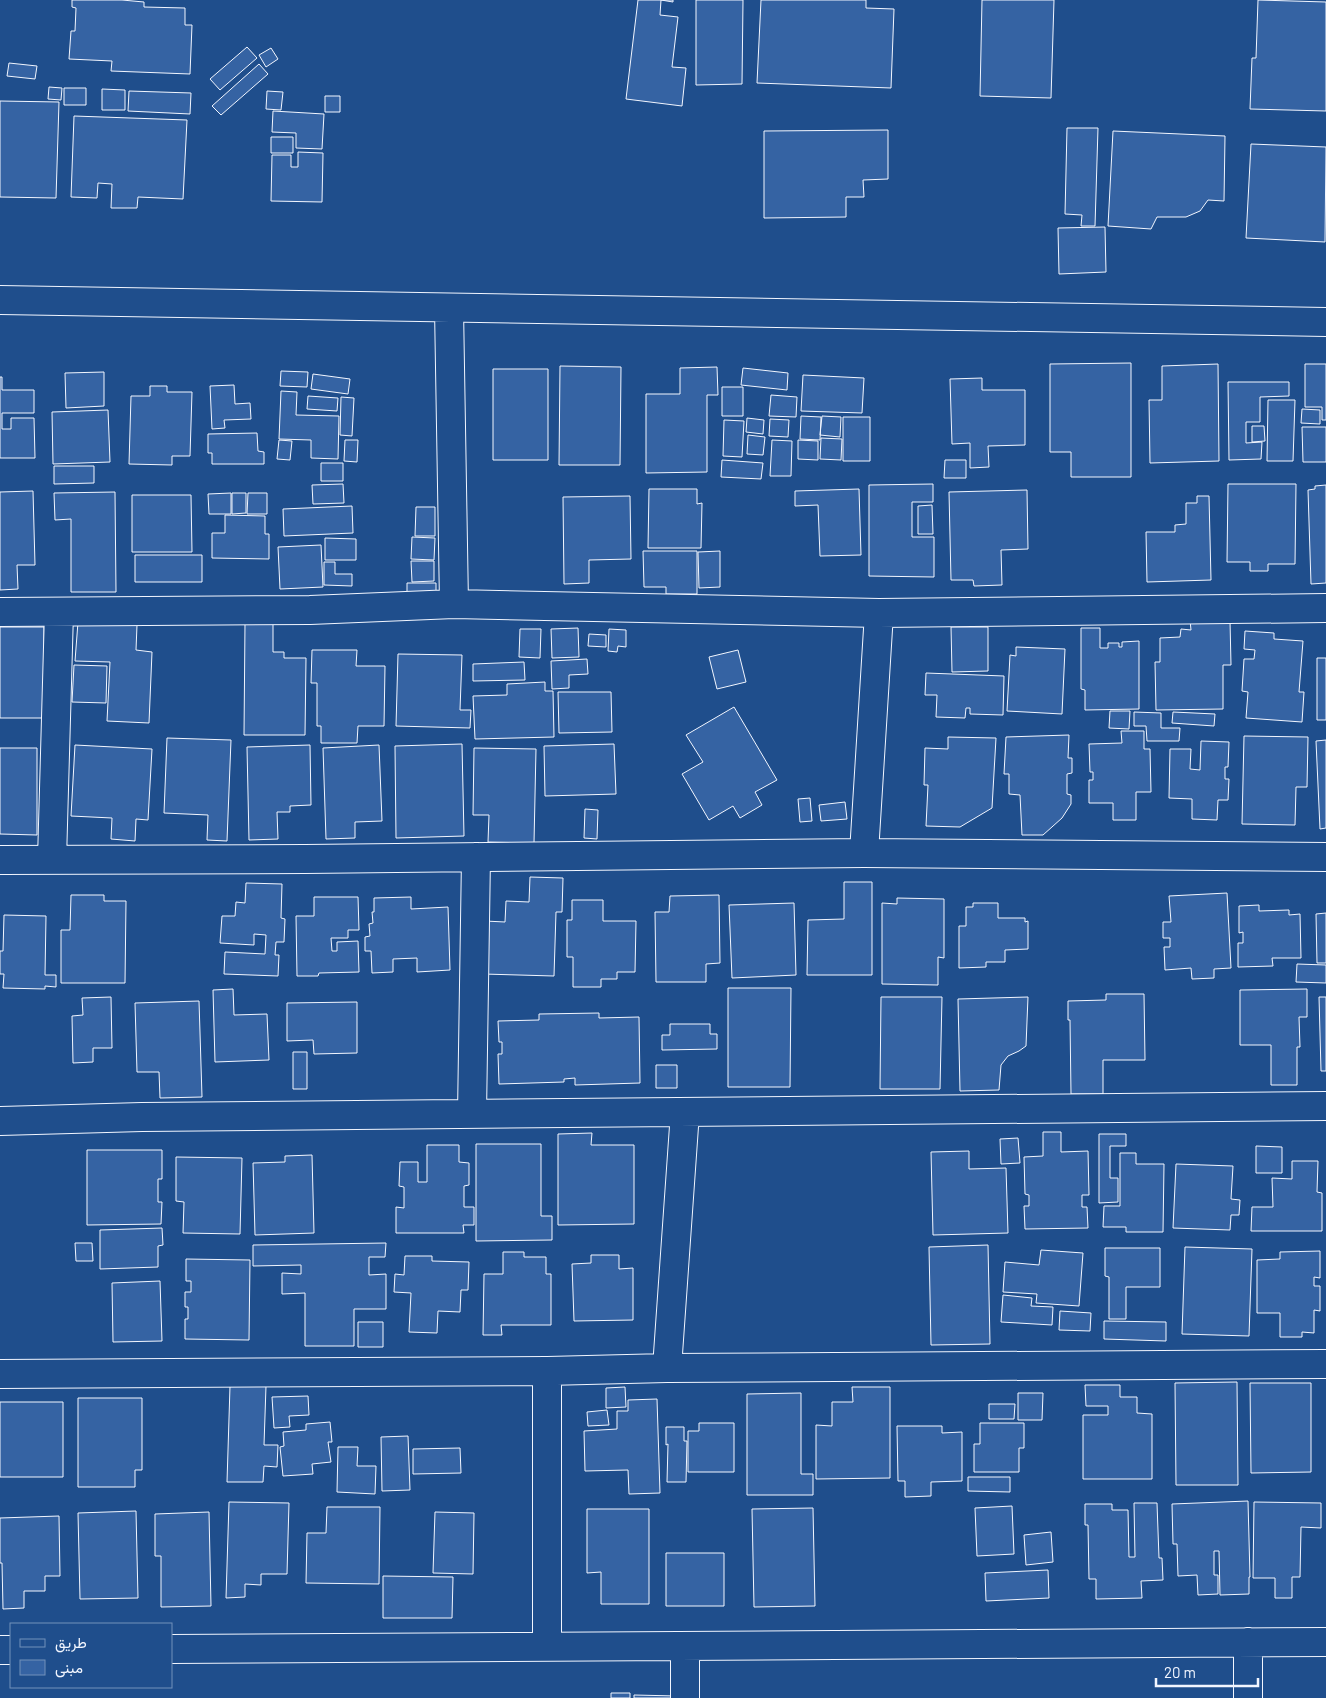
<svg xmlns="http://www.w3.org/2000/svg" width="1326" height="1698" viewBox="0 0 1326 1698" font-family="Barlow,Vazirmatn,sans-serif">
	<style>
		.building { fill: #3563a3; stroke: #f2f6ff }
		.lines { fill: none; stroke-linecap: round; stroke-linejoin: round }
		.minor-casing { stroke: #f2f6ff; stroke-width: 30 }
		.minor { stroke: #1f4e8c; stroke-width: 28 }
	</style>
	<rect width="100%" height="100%" fill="#1f4e8c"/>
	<path class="building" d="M72 0H122L144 2V7L185 8V25H192L190 74 111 71 112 61 69 59 71 31H75L76 8 72 7Z
		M638 0H673V2L661 0 660 15 678 17 672 67 686 68 682 106 626 99Z
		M696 0H743L742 84 696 85Z
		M761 0H866V8L894 9 891 88 757 83Z
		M982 0H1054L1051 98 980 96Z
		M1258 0 1326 2V111L1250 109 1252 58H1256Z
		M247 47 257 58 220 90 210 79Z
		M271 48 278 59 266 67 259 55Z
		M9 63 37 66 35 79 7 76Z
		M259 64 268 74 221 115 212 106Z
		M49 87 62 88 61 100 48 99Z
		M64 88H86V105H64Z
		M102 89 125 90V110H102Z
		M129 91 191 93 190 114 128 111Z
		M267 91 283 92 281 110 266 109Z
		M325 96H340V112H325Z
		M0 101 59 102 56 198 0 197Z
		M273 111 324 114 322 149 296 148V133L272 132Z
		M74 116 187 120 183 199 138 197 137 208H111L112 184 98 183 97 198 71 197Z
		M1067 128H1098L1095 226H1081L1082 215 1065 214Z
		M888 130V179L863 180 864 197H846V217L764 218V131Z
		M1113 131 1225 136 1224 201 1208 200 1200 211 1186 217H1157L1151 229 1108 226Z
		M271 137H293V153H271Z
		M1251 144 1326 147 1325 242 1246 238Z
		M298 152 323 153 322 202 271 201 272 155H291V167H298Z
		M1105 227 1106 272 1059 274 1058 228Z
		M1131 363V477H1071V452H1050V364Z
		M1218 364 1219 461 1150 463 1149 400H1162V366Z
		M1305 364H1326V420H1322V407H1305Z
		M560 366 621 367 620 465H559Z
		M717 367 718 395H707V472L646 473V394H680V368Z
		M743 368 788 373 787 390 741 385Z
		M493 369H548V460H493Z
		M281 371 308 372 307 387 280 386Z
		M104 372V406L66 408 65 373Z
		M313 374 350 379 348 394 311 389Z
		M803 375 864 378 862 413 801 411Z
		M0 377H2V390H34V413H2V429H11V418H34L35 458H0Z
		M982 378V390H1025V445L988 446 989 467 970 468V443L952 444 950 379Z
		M1228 382H1289V396L1260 397V422H1246V443L1262 442 1261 459 1229 460Z
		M234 385 235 404 250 403 251 419 224 420 225 428 212 429 210 386Z
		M150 386H167V392H192L190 456H172V465L129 464 131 396H150Z
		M722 387H743V416H722Z
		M281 391 297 392 296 415 339 416 338 459 311 458V440L279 439Z
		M771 395 797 397 796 417 769 416Z
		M308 396 338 398 337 411 307 409Z
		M341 397 354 398 352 436 340 435Z
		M1268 400H1295L1293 461H1267Z
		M1302 409 1320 410V424L1301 423Z
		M108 410 110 462 53 464 52 412Z
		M801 416 821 417 820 440 800 439Z
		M822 416 841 417 840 437 820 435Z
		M843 417H870V461H843Z
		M747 418 764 420 763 434 746 432Z
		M770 419 789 420 788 437 769 436Z
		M724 420 744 421 742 457 723 456Z
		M1252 426H1264L1265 441 1252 442Z
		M1302 427H1326V462H1303Z
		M257 433 258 451 264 452V464H212V453H208V434Z
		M748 435 765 437 763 455 747 454Z
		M821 438 842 439 841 460 820 459Z
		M279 440 292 441 290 460 277 459Z
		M345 440H358L357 462 344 461Z
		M772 440 792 441 791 476H770Z
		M798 440 818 441V460L798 459Z
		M722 460 763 463 761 479 721 477Z
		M945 460H966V478H944Z
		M321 463H343V481H321Z
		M54 466H94V483L54 484Z
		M343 484 344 503 313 504 312 485Z
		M933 484V502H912V537H934V577L869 576V485Z
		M1228 484H1296L1295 564H1268V571H1250V562H1227Z
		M1326 485V583L1311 584 1308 490 1315 489V486Z
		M649 489H697V504L702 503 701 548H648Z
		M859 489 861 555 820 556 818 505 795 506V491Z
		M1027 490 1028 549 1001 550 1002 585 974 586 973 580H951L949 492Z
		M33 491 35 565H17L18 589 0 590V492Z
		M115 492 116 592H71V519L55 520 54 493Z
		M231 493V514H209L208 494Z
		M232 493H246V513L232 514Z
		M248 493H267V514H247Z
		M132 495H191L192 552H132Z
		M630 496 631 559 589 560V583L564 584 563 497Z
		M1197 496H1209L1211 580 1147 582 1146 532H1175V525L1186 524V503H1197Z
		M932 505 933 534H918V506Z
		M352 506 353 533 284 536 283 509Z
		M416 507H435V536H415Z
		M225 515 265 516V534H269V559L212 558V533H225Z
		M412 537 435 538 434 560 411 559Z
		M325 538 356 539V560H325Z
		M321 545 323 587 280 589 278 547Z
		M643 551H697V594H666V587H644Z
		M720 551V587L699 588 698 552Z
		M135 555H202V582H135Z
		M411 561H434V581L412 582Z
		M324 562H335V574H352V586L324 585Z
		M407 583H436V596L407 597Z
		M1190 620 1230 621 1231 665H1223V709L1156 710 1155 662H1160V638L1180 637 1181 629 1191 630Z
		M78 622 137 625 136 650 152 652 149 723 107 721 110 662 75 661Z
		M245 623H273V652H284V658H306L305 735H244Z
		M0 627H44V718H0Z
		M951 627H988V671L952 672Z
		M578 628 579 657 552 658 551 629Z
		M1081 628H1100V648H1108V643H1119V647H1122V642L1139 641V709L1085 710V690L1081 689Z
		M520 629H541L540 658 519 657Z
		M609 629 626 630V647L618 646 617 652 608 651Z
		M1245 631 1274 633V639L1303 641 1299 692H1304L1302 722 1246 718 1248 692 1242 691 1244 659H1254L1255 650 1244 649Z
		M589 634 606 635V647L588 646Z
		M1016 647 1065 649 1062 714 1007 711 1010 655 1016 656Z
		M312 650H357L356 666H385L384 726H358L357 743H321V726H317V683H311Z
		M738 650 746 682 717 689 709 657Z
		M398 654 462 655 460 710H471L470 728 396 726Z
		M1317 658H1326V720H1317Z
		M587 659 588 674 569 675V688L552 689 551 661Z
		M524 662 525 680 473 681V664Z
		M74 665 107 666 106 703 72 702Z
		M926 673 1004 676 1003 715 970 714V708H966L965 718 936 717 937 695H925Z
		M545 682V691H553L554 737 475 739 473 696 507 695V684Z
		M558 692H611L612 732 559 733Z
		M734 707 777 780 755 792 762 805 740 818 733 806 709 820 682 774 703 762 686 735Z
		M1110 711H1130L1129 729 1109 728Z
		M1134 712 1161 713V728H1180L1179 741H1147L1146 726H1134Z
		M1173 712 1215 714 1214 726 1172 723Z
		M1121 731H1144V749H1150L1151 792H1136V820H1113V803H1089V780H1093V772H1090L1089 744 1122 743Z
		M1069 735 1068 758H1072V773L1067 774V794L1071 795V804L1062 818 1043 835H1022L1020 795 1009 794V774H1004L1006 737Z
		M1244 736 1308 737 1307 787H1296L1295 825 1242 824Z
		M948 737 996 738 992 808 960 827 926 826 928 785H924L925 748 948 749Z
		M167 738 231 740 227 841 207 840 208 815 164 813Z
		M1326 740V828L1320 829 1316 741Z
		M1201 741 1229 742 1228 767H1225V779H1229L1228 800H1218L1217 820 1192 819V799L1169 798 1170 749H1191L1190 769 1200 770Z
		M462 744 464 836 396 838 395 746Z
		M614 744 616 794 545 796 544 746Z
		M75 745 152 749 148 820 136 819 135 841 111 839 112 818 71 816Z
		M310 745 311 805 290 806V812H277L278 839 249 840 247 747Z
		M379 745 382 821 355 822V838L326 839 323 748Z
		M0 748H37V835L0 834Z
		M474 748 536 749 534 843 488 842 489 815H473Z
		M810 798 812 821 800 822 798 799Z
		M845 802 847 819 821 821 819 805Z
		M585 809 598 810 597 839 584 838Z
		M530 877 563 878 562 912H556L554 976 483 974 485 921 505 922 506 901 529 902Z
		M844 882H872V975H807L808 920 844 919Z
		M246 883 282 884 281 918 285 919 284 942H276L275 955H279L278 976 224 974 225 952 265 954 266 935 254 934V945L220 943 222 916H235L236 902 245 903Z
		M1227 893 1231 968 1214 969V978L1192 979 1191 968 1165 970 1164 947H1170V938H1163V922H1171L1169 896Z
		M71 895H104V901H126L125 983H61V930H70Z
		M719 895 720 963 706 964V982H656L655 912H669L670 896Z
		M314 897H358L359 930H348V938H331L332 951H337V942L358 941 359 972 319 973 318 976H297L296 916H314Z
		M411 897V909L448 907 450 970 417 972V958L393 959V972L372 973 371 951H365V937L370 936 369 924 373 923 372 912H374V898Z
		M897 898 944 899V958L938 957V985L882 984V903L897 904Z
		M572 900H603V921H636L635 972H617V979H601V987H573V957H567V920H572Z
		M794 903 796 975 732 978 729 905Z
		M973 903H998V918H1025V922L1028 921V949L1005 950V962H986V967L959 968V926H966V907H973Z
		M1259 905V911L1289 910V915L1300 914 1301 958H1272L1273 966 1238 967V943H1243V932L1239 933V906Z
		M1326 913V963H1317L1316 914Z
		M4 915 46 916 45 975H56V987L45 986V989L3 988 4 974H0V951H3Z
		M1297 964 1326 965V983L1296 982Z
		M728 988H791L790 1087H728Z
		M233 989 234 1015 267 1014 269 1060 215 1062 213 990Z
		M1307 989V1017H1299L1300 1047H1297V1085H1271V1045H1240V990Z
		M1106 994H1144L1145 1060H1103V1094H1071L1070 1020H1068V1001L1106 1000Z
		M111 997 112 1048H93V1062L73 1063 72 1016 83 1015 82 998Z
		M881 997H942L940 1089H880Z
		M1028 997 1026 1046 1019 1051 1008 1056 1001 1065 999 1090 960 1091 958 999Z
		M1319 997H1326V1071H1321Z
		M199 1001 202 1097 160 1098 159 1072H137L135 1003Z
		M357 1002V1053L314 1054 313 1040 287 1041V1003Z
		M599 1013V1018L639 1017 640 1083 575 1085V1078L564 1079V1082L499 1084 498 1054H502V1042H499L498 1021 539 1020V1014Z
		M670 1024H710V1034H717V1049L662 1050V1035H670Z
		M293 1052H307V1089H293Z
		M656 1065H677V1088H656Z
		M1043 1132H1061V1152L1088 1151 1089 1195H1082V1207H1087L1088 1228 1025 1229 1024 1206H1029V1195L1025 1194 1024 1157 1043 1156Z
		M592 1133 591 1145H634V1224L558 1225V1134Z
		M1099 1134H1126V1146H1110V1178H1118V1202L1099 1203Z
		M1018 1138 1020 1163 1001 1164 1000 1139Z
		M476 1144H541V1216H552V1240L476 1241Z
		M427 1145H459V1162L469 1163V1185L464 1186V1207H474V1225H463L464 1233H396V1207L404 1208V1187L399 1186 400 1162H418V1182H427Z
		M1256 1146 1282 1147V1173H1256Z
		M87 1150H162V1179H158V1202H162L161 1224 87 1225Z
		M969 1151V1169L1006 1168 1008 1233 933 1235 931 1152Z
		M1120 1153H1136V1164H1164L1163 1232H1126V1227H1103L1104 1206H1120Z
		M312 1155 314 1233 255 1235 253 1163 285 1162V1156Z
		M176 1157 242 1158 240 1234 183 1233 184 1202 176 1201Z
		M1292 1161H1318L1317 1192 1322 1193V1231H1251L1252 1207H1273L1272 1178 1292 1179Z
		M1176 1164 1233 1166 1231 1199 1240 1200 1239 1215H1231L1230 1230 1173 1228Z
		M162 1228 163 1245 158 1246V1267L100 1269V1230Z
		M75 1243H92L93 1261H76Z
		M386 1243 385 1257H369V1275L386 1274V1309H354V1346H305V1293L282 1294V1273L301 1274V1265L253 1266V1245Z
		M988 1245 990 1344 931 1345 929 1247Z
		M1185 1247 1252 1249 1249 1336 1182 1334Z
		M1105 1248H1160V1287H1126V1319H1109V1277L1105 1276Z
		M1041 1250 1083 1253 1079 1306 1036 1303 1037 1294 1003 1292 1005 1262 1039 1265Z
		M1320 1251V1278L1314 1277V1286H1320V1311L1314 1310V1333L1302 1332V1337H1280V1313H1257V1260L1280 1259V1252Z
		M503 1252H524V1257H546V1274H551V1325H501L502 1335H483L484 1274H503Z
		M591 1255H619V1269L633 1268V1320L574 1321 572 1264 591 1263Z
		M405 1256H432V1261L469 1262 468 1290H461L460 1312 438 1311 437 1333 409 1332 411 1293 394 1292 395 1274 404 1275Z
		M186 1259 250 1260 249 1340 185 1339V1319H188V1307H185V1292H191V1281H186Z
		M160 1281 162 1341 113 1342 112 1283Z
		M1003 1295 1032 1298 1031 1306 1053 1307 1052 1325 1001 1322Z
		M1060 1311 1091 1313 1090 1331 1059 1330Z
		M1104 1321 1166 1322V1341L1104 1339Z
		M358 1322H383V1347H358Z
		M1237 1382 1238 1485H1176L1175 1383Z
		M1250 1383H1311V1472L1251 1473Z
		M1085 1385H1120V1397H1137V1413L1152 1414V1479H1083V1415H1108V1406H1086Z
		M230 1386H266L264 1445H278L277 1467 264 1466 263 1482H227Z
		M625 1387 626 1407 606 1408V1388Z
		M852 1387H890V1478L816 1479V1425L832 1426V1402H853Z
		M801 1393V1474H813V1495H747V1394Z
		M1018 1393H1043L1042 1420H1018Z
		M308 1396 309 1415 289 1416 290 1427 274 1428 272 1397Z
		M78 1398H142V1470H135V1487H78Z
		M657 1399 660 1493 629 1494 628 1470 585 1471 584 1431 617 1429V1411H628V1400Z
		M0 1402H63V1477H0Z
		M989 1404H1015L1014 1419H989Z
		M607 1410 609 1425 588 1426 587 1412Z
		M330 1422 332 1442H328L331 1462 312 1464 313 1474 283 1476 280 1447 284 1446 283 1432 306 1430V1424Z
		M699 1423H734V1472H688V1431H699Z
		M980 1423H1024V1448H1019V1472H974V1444H980Z
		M897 1426H942V1433L962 1432V1481L931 1482V1496L905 1497V1481H898Z
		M666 1427H684V1441H687L686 1482H667L668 1444 666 1445Z
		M408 1436 410 1490 382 1491 381 1437Z
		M338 1447H358L357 1466H376L375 1494 337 1492Z
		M460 1448 461 1473 413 1474V1449Z
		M968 1477H1010V1492L968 1491Z
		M1248 1501 1250 1577H1249V1594L1220 1595 1219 1551H1214V1575H1218V1594L1198 1595 1197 1575 1178 1576 1177 1544H1173L1172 1504Z
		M229 1502 289 1503 287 1574H261V1585L245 1584V1597L226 1598Z
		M1254 1502 1321 1503V1528L1301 1527 1300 1577H1292V1598H1275V1578H1253Z
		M1134 1503H1157L1159 1558H1162L1163 1580 1141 1581 1142 1598 1096 1599V1579H1089L1088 1525H1085V1504H1112V1510H1128L1129 1557H1135Z
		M1012 1506 1014 1554 977 1556 975 1508Z
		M327 1507H380L379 1584 306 1583 307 1533H326Z
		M813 1508 815 1606 754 1607 752 1509Z
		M587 1509H649V1604H601V1572L587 1573Z
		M136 1511 138 1598 80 1599 78 1513Z
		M209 1512 211 1606 161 1607V1556H155V1514Z
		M435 1512 474 1513 473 1574 433 1573Z
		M59 1516 60 1576H45V1591H24V1608L3 1609 2 1563H0V1518Z
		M1051 1532 1053 1562 1026 1565 1024 1535Z
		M666 1553H724V1606H666Z
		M1048 1570 1049 1598 986 1601 985 1573Z
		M383 1576 453 1577 452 1618H383Z
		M611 1693H630V1698H611Z
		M634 1695 677 1696V1698H634Z"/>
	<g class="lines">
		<defs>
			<path id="minor" d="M0 300 1326 322
				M449 308 454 604
				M0 612 310 610 454 604 879 613 1326 608
				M864 853 879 613
				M0 860 305 859 864 853 1326 857
				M52 860 59 612
				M472 1114 476 857
				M0 1121 142 1117 1326 1106
				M667 1368 685 1112
				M547 1371V1646
				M0 1374 547 1371 667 1368 1326 1364
				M1248 1642V1698
				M685 1647V1698
				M171 1649 1326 1642
				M0 1650H11"/>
		</defs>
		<use href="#minor" class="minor-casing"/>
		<use href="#minor" class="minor"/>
	</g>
	<rect x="10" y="1623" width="162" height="65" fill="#1f4e8c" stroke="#7391ba"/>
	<rect x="20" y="1639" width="25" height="8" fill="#1f4e8c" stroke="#7391ba"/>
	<text x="55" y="1648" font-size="15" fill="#f2f6ff">طريق</text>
	<rect x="20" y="1660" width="25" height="15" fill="#3563a3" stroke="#7391ba"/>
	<text x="55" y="1673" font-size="15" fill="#f2f6ff">مبنى</text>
	<path d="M1156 1678v8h102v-8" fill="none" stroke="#f2f6ff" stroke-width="2.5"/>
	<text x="1164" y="1678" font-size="15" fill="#f2f6ff" stroke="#1f4e8c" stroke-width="4" paint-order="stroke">20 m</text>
</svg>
